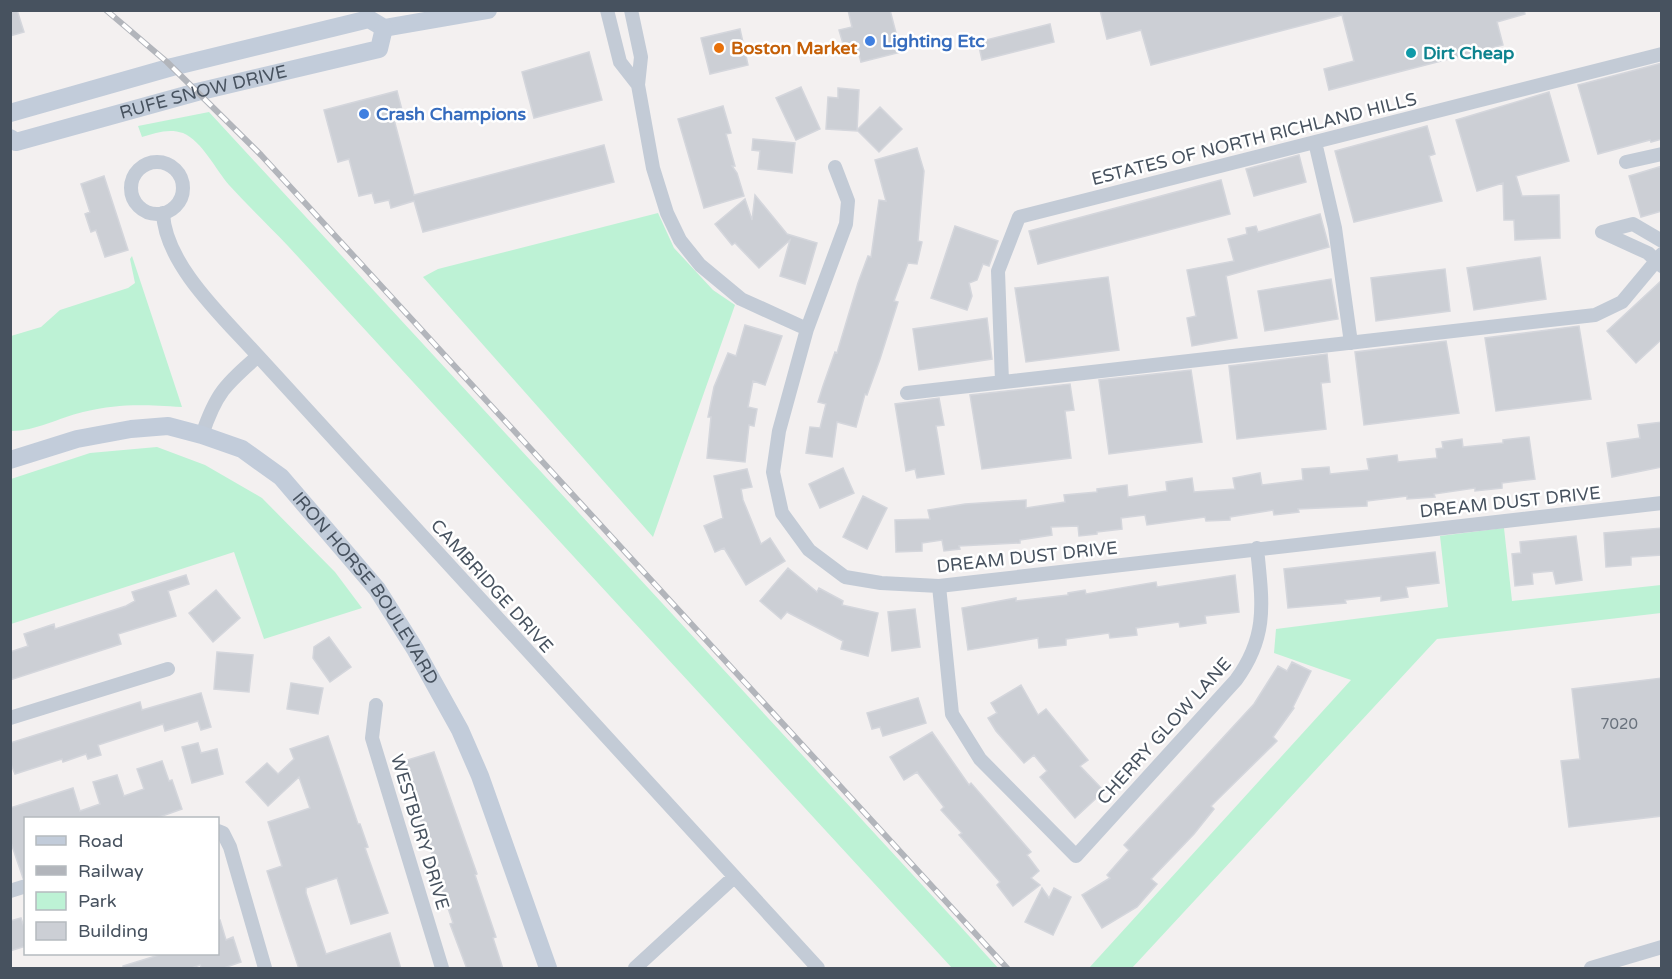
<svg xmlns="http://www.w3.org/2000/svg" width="1672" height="979" viewBox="0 0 1672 979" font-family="'Varela Round',sans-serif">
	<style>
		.green { fill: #bdf2d5 }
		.building { fill: #cccfd5; stroke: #d4d6dc; stroke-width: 1.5 }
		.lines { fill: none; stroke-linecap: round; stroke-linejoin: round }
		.street { stroke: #c3cbd6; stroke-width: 14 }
		.secondary { stroke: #c2ccda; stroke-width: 18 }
		.rail-casing { stroke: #b2b5bb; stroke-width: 6 }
		.rail { stroke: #fff; stroke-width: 4; stroke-dasharray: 11; stroke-linecap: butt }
		.shop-dot { fill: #3f7fe0; stroke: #fff; stroke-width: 2 }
		.food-dot { fill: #e8710a; stroke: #fff; stroke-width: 2 }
		.culture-dot { fill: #0f9aa8; stroke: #fff; stroke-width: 2 }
		.labels { text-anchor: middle; stroke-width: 5; stroke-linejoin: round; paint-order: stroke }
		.number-label { font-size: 15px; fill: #68717c }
		.shop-label { font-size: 18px; font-weight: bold; fill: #366cbe; stroke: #fff; text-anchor: start }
		.food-label { font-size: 18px; font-weight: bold; fill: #c56008; stroke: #fff; text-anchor: start }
		.culture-label { font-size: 18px; font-weight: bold; fill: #0d838f; stroke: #fff; text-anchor: start }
		.street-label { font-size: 18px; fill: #47525f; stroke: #fff }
	</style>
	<rect width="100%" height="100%" fill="#f3f0f0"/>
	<path class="green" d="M209 112 960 926 998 968H952L288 246C268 225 248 206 229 185 216 170 202 141 183 133 169 128 155 133 142 137L138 126Z
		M658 213 674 248 713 290 735 305 653 537 423 277 438 269Z
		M132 256 182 407C143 405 122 403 83 412 58 418 36 431 11 431V336L41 327 60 310 128 288 135 283 130 259Z
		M157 447 205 465 262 498 335 572 362 608 264 639 234 552 11 624V479L90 453Z
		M1504 528 1512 601 1661 585V613L1437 639 1132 968H1089L1351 680 1274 653 1276 629 1448 607 1440 536Z"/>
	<path class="building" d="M10 10H17L24 32 10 36Z
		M848 10H890L901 52 861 62 858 51 846 54 839 30 852 27Z
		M1100 10H1524L1525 14 1497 22 1503 45 1329 90 1324 69 1354 61 1342 15 1151 65 1141 30 1107 39Z
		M1050 24 1054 42 982 60 978 42Z
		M740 29 748 65 710 74 701 38Z
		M589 52 602 100 534 118 522 72Z
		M1662 63V139L1651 142 1650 140 1598 154 1578 85Z
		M801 87 820 129 796 140 776 98Z
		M838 88 859 90 857 131 826 129 828 97 838 98Z
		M397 91 402 110 392 112 414 195 604 145 614 182 423 232 414 201 391 208 389 200 375 203 372 193 359 196 349 159 338 162 324 110Z
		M1549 92 1569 161 1516 176 1522 196 1559 195 1560 238 1515 240 1514 220H1504L1503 183 1477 191 1456 120Z
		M723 106 731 133 726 134 735 166H732L737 173 744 196 704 208 678 119Z
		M880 107 902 129 879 152 857 130Z
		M1427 126 1435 154 1429 156 1442 201 1354 222 1335 151Z
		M753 139 795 143 792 173 758 169 760 151 752 150Z
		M917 148 924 171 918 241 922 242 917 264 908 263 894 301 898 302 880 359 867 395 865 394 856 427 837 422 832 457 806 453 810 427 820 428 826 404 818 402 823 386 835 352 837 353 858 283 868 256 871 257 879 200 886 201 875 160Z
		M1299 155 1306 182 1254 196 1246 169Z
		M1662 166V211L1641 217 1629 176Z
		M104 176 128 250 105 257 96 230 91 232 85 214 90 212 81 184Z
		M1221 180 1230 214 1038 264 1029 231Z
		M755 195 787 234 817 243 805 284 780 276 790 240 759 268 735 243 732 245 715 224 745 199 752 220Z
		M1320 214 1329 247 1226 276 1237 338 1192 346 1187 318 1196 316 1187 270 1234 261 1228 239 1247 234 1246 228 1256 226 1258 232Z
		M955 226 998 241 989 266 983 264 977 280 969 283 972 296 967 310 931 298Z
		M1540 257 1546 299 1474 310 1467 268Z
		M1445 269 1450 311 1376 321 1371 278Z
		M1108 277 1119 350 1026 362 1015 288Z
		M1331 279 1338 319 1265 331 1258 291Z
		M1662 280V339L1636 363 1607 331Z
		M987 318 992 359 919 370 913 329Z
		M745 325 782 336 765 385 753 381 748 407 757 409 754 426 749 425 745 462 707 458 711 417H708L714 387 728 353 736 356Z
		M1579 326 1591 399 1496 411 1485 338Z
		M1446 341 1459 413 1364 425 1355 352Z
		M1327 354 1330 382 1321 383 1326 429 1237 439 1229 366Z
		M1191 370 1202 442 1109 454 1099 380Z
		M1070 384 1074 410 1065 411 1071 458 982 469 970 395Z
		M939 398 944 425 936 426 944 474 917 478 915 469 906 471 895 404Z
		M1662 422V467L1612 477 1607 443 1640 438 1638 425Z
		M1529 437 1535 479 1502 483V488L1475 491V488L1434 494 1435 497 1407 499V496L1367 501V506L1298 509 1299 512 1274 515 1273 510 1230 517V520L1206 521 1205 517 1147 525 1145 515 1121 518 1122 529 1097 532V534L1079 536 1078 526 1051 527 1052 535 1020 540V543L959 546 960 549 944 551 942 540 922 543V551L896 552 895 520 930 519 928 510 965 504 1026 500V508L1065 502 1064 495 1097 492V489L1127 485 1128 497 1167 491 1166 482 1192 478 1194 492 1235 489 1233 478 1260 473 1262 485 1303 480 1302 469 1329 467 1330 474 1369 470 1367 459 1397 455 1398 462 1437 458 1436 449 1443 448 1442 442 1462 439 1463 447 1503 443V440Z
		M843 468 854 493 820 508 809 484Z
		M747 469 752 487 741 489 743 500 761 544 770 538 785 561 746 585 724 548 715 552 704 526 723 518 714 476Z
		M863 496 887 508 867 549 843 537Z
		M1662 528V555L1631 557V565L1606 567 1604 533Z
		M1576 536 1582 580 1556 584 1553 571 1532 573 1533 584 1515 586 1512 554 1521 553 1520 542Z
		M1435 552 1439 583 1406 587 1408 597 1381 601V596L1345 600 1346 603 1288 608 1284 569Z
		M788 568 817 592 819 588 843 601 842 605 878 613 868 656 841 649 843 641 787 612 781 619 760 601Z
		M186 575 189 584 168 591 176 616 118 634 121 644 10 680V652L28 646 24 634 54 624 55 629 126 606 135 601 132 592Z
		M1235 575 1239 612 1205 616 1206 623 1180 627 1179 622 1136 628 1137 635 1110 638 1109 633 1066 639V645L1039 648 1038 638 968 650 962 608 1016 598V601L1068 595V593L1085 590 1086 594 1156 582 1157 587Z
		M216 590 240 618 213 642 189 613Z
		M915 609 920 647 892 651 888 612Z
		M329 637 351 667 330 682 313 658 314 647Z
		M217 652 253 655 249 692 214 689Z
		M1292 662 1311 671 1293 707 1294 708 1273 737 1277 741 1211 806 1214 809 1194 834 1151 879 1157 884 1137 907 1102 928 1082 895 1110 878 1107 875 1129 850 1124 845 1254 704 1278 666 1287 671Z
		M1662 678V816L1569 827 1561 761 1580 759 1572 689Z
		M291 683 323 688 318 714 287 709Z
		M1021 685 1038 715 1046 709 1088 760 1080 766 1104 791 1075 818 1040 777 1047 771 1034 755 1024 763 996 731 988 718 997 713 991 703Z
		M201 693 211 727 201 730 198 721 165 731 163 724 98 745 101 755 88 759 86 754 63 762 62 759 15 774 10 762V743L140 702 142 710Z
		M918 698 926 723 883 736 880 727 872 729 867 713Z
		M932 732 969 785 971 783 1031 852 1027 855 1039 871 1031 878 1040 885 1013 906 997 885 1000 882 959 835 962 833 941 810 944 807 917 772 904 780 890 757Z
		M328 736 358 824H360L368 847 365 848 388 913 351 924 337 878 306 888V893L326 954 390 933 401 969H299L281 915 267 871 282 866 268 822 310 808 299 777 268 806 246 782 267 763 278 774 294 759 290 749Z
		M198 743 201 753 217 749 223 774 192 783 182 747Z
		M434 752 477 874 475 875 496 937 493 938 503 969H467L450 924 453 923 441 887 437 888 428 862 434 860 401 762Z
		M162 761 169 781 172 780 182 809 154 819H26V877L23 878 10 840V808L73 788 80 811 100 804 93 782 117 775 124 796 144 789 137 769Z
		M1042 888 1049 898 1054 888 1071 897 1053 935 1025 922Z
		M21 918 26 933V946L10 951V921Z
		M220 920 226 940 233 937 241 962 221 969H202L200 965 189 969H123V966L162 954H218V921Z"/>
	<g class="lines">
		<path class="street" d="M607 10 620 62 638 85
			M631 10 641 57 638 85 653 168 667 213 680 240 700 265 741 299 807 329
			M1315 142 1335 228 1351 343
			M1626 162 1662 154
			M131 188a26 26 0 1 1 52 0a26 26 0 1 1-52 0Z
			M835 167 848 201 846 224 807 329 779 431 773 472 782 513 809 550 845 577 881 583 939 586 1662 503
			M163 213C165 265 225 319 258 356L818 968
			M1602 232 1648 253 1662 266
			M1602 232 1633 224 1662 241
			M1002 382 998 271 1019 217 1662 54
			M907 393 1595 315 1622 302 1662 254
			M202 435C216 393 225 385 258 356
			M939 586 952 714 980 759 1076 856 1236 680C1269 635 1262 601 1257 548
			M376 705 372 738 442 968
			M10 718 168 669
			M218 831 223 833 230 847 265 968
			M10 891 26 886
			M635 968 734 877
			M1591 968 1662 947"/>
		<g class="secondary">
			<path d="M10 113 172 67 369 19 384 28 488 10"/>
			<path id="s1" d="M10 138 16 142 197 92 379 49 384 28"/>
			<path id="s2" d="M10 460 77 439 131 429 168 426 202 435 242 449 281 477 377 589 415 649 460 730 480 776 548 968"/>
		</g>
		<defs>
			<path id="rail" d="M106 10 167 62 261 155 1007 968"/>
		</defs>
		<use href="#rail" class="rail-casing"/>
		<use href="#rail" class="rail"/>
	</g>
	<g class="shop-dot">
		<circle cx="870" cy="41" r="6"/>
		<circle cx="364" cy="114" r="6"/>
	</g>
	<circle class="food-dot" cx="719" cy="48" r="6"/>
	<circle class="culture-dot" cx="1411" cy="53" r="6"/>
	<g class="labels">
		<g class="number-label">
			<text x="1619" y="729">7020</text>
		</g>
		<g class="shop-label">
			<text x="882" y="47">Lighting Etc</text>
			<text x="376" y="120">Crash Champions</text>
		</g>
		<g class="food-label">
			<text x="731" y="54">Boston Market</text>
		</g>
		<g class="culture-label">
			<text x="1423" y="59">Dirt Cheap</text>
		</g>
		<g class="street-label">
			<text dy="6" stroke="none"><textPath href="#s1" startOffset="201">RUFE SNOW DRIVE</textPath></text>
			<text transform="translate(1254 139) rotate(-14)" y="6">ESTATES OF NORTH RICHLAND HILLS</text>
			<text transform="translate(1510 502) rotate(-6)" y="6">DREAM DUST DRIVE</text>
			<text transform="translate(1027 557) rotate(-6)" y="6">DREAM DUST DRIVE</text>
			<text transform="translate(492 586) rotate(48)" y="6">CAMBRIDGE DRIVE</text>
			<text dy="6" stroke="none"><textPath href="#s2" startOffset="428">IRON HORSE BOULEVARD</textPath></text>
			<text transform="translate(1164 731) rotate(-48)" y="6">CHERRY GLOW LANE</text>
			<text transform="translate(420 832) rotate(73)" y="6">WESTBURY DRIVE</text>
		</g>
	</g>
	<rect width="1672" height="979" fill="none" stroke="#47525f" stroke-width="24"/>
	<rect x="24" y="817" width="195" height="138" fill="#ffffff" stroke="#b5babf" stroke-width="1.5"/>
	<rect x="36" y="836" width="30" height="9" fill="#c2ccda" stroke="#b5babf" stroke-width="1.5"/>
	<text x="78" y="847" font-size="18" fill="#47525f">Road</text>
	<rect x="36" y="866" width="30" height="9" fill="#b2b5bb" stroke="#b5babf" stroke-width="1.5"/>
	<text x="78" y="877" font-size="18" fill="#47525f">Railway</text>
	<rect x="36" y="892" width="30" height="18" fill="#bdf2d5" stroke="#b5babf" stroke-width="1.5"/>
	<text x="78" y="907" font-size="18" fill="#47525f">Park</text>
	<rect x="36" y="922" width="30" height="18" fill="#cccfd5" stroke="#b5babf" stroke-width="1.5"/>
	<text x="78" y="937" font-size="18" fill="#47525f">Building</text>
</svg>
